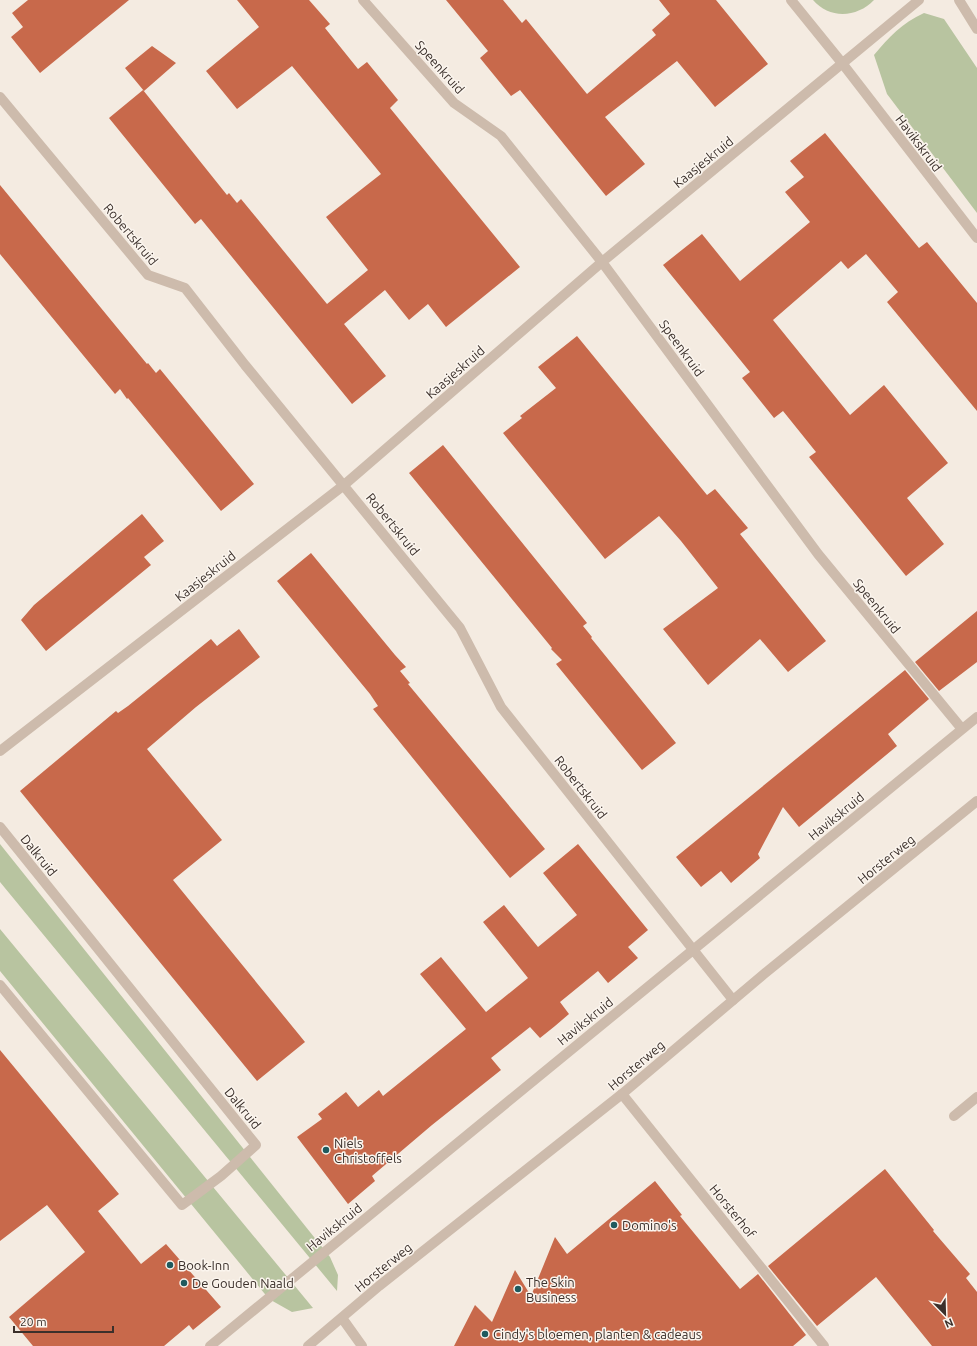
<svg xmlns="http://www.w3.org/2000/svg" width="977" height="1346" viewBox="0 0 977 1346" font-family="Ubuntu,sans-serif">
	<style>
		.green { fill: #b8c4a0 }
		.building { fill: #c8694b }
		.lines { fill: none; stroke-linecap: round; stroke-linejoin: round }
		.service { stroke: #cdbbac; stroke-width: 10 }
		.pedestrian { stroke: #cdbbac; stroke-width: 10 }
		.minor { stroke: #cdbbac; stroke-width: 10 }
		.tertiary { stroke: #cdbbac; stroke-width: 10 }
		.poi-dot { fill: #1f5a5e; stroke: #fbf5ee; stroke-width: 1.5 }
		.labels { text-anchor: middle; stroke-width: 3; stroke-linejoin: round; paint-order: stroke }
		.street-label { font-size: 13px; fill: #3b302b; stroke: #fbf5ee }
		.poi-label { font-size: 13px; fill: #3b302b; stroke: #fbf5ee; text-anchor: start }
	</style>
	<rect width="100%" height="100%" fill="#f4ebe1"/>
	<path class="green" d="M813 0H874C857 18 829 19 813 0Z
		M924 13 944 19 977 68V213L887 94 874 55C889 37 902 23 924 13Z
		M0 844 330 1257 338 1275 337 1291 0 882Z
		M0 929 313 1308 292 1312 269 1299 0 971Z"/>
	<path class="building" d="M28 0H129L40 73 11 37 23 27 12 13Z
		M237 0H309L330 24 325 28 358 69 367 62 398 100 390 108 520 267 446 327 428 304 409 320 385 290 344 324 386 376 352 404 201 219 195 224 109 118 143 90 227 195 229 193 237 203 241 199 327 304 368 270 326 217 381 174 292 66 237 109 206 71 259 27Z
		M446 0H503L522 23 526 19 587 94 656 35 652 30 670 14 659 0H716L768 64 715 107 677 61 605 117 645 164 606 196 520 90 511 96 480 58 488 51Z
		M152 46 176 63 144 91 125 68Z
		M825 133 919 248 927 242 977 303V411L887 302 898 292 866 254 848 269 841 261 773 320 850 415 884 385 948 463 907 498 944 544 906 576 809 457 816 452 783 411 774 418 742 378 750 372 663 265 702 234 740 281 810 222 785 192 804 177 790 161Z
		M0 185 147 364 148 363 156 373 160 369 254 484 221 511 128 398 127 399 120 389 115 394 0 254Z
		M577 336 707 495 715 489 748 528 740 534 826 641 788 672 760 639 708 685 663 629 718 588 681 541 659 516 605 559 503 433 522 418 520 416 556 388 538 367Z
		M443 445 587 623 583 626 592 637 591 638 676 743 642 770 556 664 562 660 551 649 552 648 409 473Z
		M142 514 164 541 144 557 151 565 46 651 21 620 34 605Z
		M311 553 395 655 406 667 400 671 410 683 408 684 545 849 510 878 373 709 378 706 370 694 277 581Z
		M977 611V662L939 691 915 662Z
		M239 629 260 657 196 707 147 749 222 840 173 880 305 1042 257 1081 20 791 116 711 118 713 128 706 211 639 217 646Z
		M905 670 929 699 888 734 897 746 799 827 783 807 758 854 760 858 731 883 721 871 701 887 676 857Z
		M578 844 648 930 628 947 638 958 608 983 598 971 560 1002 569 1014 555 1026 540 1038 530 1027 491 1058 501 1070 432 1125 372 1176 375 1181 348 1204 297 1137 322 1119 318 1114 346 1092 358 1107 379 1090 383 1096 466 1029 420 974 441 957 486 1012 528 978 483 922 504 905 538 947 577 915 543 873Z
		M0 1050 119 1194 98 1211 141 1264 166 1244 221 1307 193 1330 189 1325 164 1346H33L9 1317 85 1252 47 1205 0 1241Z
		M885 1169 934 1230 933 1231 970 1274 966 1278 977 1292V1346H932L876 1277 817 1326 768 1266Z
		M655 1181 682 1215 680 1216 740 1289 758 1274 806 1335 793 1346H454L475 1305 492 1322 515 1270 531 1296 555 1237 567 1254Z"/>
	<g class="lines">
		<path class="service" d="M622 1094 824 1346
			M954 1116 977 1097"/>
		<path class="pedestrian" d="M342 1318 362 1346"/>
		<path class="minor" d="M363 0 454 103 501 136 602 262 818 554 962 729
			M791 0 842 63 977 238
			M0 97 148 275 185 288 245 365 460 628 501 707 733 1000
			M0 751 344 485 602 262 919 0
			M0 827 256 1145 221 1176 182 1205 0 985
			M210 1346 977 717"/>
		<path class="tertiary" d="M959 0 977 29
			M308 1346 379 1286 622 1094 764 974 977 801"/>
	</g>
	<g class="poi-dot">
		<circle cx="326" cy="1150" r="4"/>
		<circle cx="614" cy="1225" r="4"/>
		<circle cx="170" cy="1265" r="4"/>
		<circle cx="184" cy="1283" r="4"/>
		<circle cx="518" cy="1289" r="4"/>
		<circle cx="485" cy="1334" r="4"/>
	</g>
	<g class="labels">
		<g class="street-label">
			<text transform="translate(440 67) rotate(48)" y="5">Speenkruid</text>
			<text transform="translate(919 143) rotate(53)" y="5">Havikskruid</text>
			<text transform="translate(703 162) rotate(-39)" y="5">Kaasjeskruid</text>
			<text transform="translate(131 234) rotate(50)" y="5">Robertskruid</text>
			<text transform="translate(682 348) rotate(54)" y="5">Speenkruid</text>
			<text transform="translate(455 372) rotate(-41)" y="5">Kaasjeskruid</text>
			<text transform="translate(393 524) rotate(51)" y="5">Robertskruid</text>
			<text transform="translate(205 576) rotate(-38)" y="5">Kaasjeskruid</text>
			<text transform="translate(877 606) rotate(51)" y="5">Speenkruid</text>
			<text transform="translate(581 787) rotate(52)" y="5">Robertskruid</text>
			<text transform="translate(836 816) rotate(-39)" y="5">Havikskruid</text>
			<text transform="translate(39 855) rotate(51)" y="5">Dalkruid</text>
			<text transform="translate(886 859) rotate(-39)" y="5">Horsterweg</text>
			<text transform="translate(585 1021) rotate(-39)" y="5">Havikskruid</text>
			<text transform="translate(636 1065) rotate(-40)" y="5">Horsterweg</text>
			<text transform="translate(243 1108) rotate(51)" y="5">Dalkruid</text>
			<text transform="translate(733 1211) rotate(51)" y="5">Horsterhof</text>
			<text transform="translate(334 1227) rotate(-39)" y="5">Havikskruid</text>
			<text transform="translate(383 1267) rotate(-39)" y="5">Horsterweg</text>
		</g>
		<g class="poi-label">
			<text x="334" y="1148">Niels<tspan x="334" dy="15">Christoffels</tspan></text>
			<text x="622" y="1230">Domino's</text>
			<text x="178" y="1270">Book-Inn</text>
			<text x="526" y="1287">The Skin<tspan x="526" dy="15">Business</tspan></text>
			<text x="192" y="1288">De Gouden Naald</text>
			<text x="493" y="1339">Cindy's bloemen, planten &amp; cadeaus</text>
		</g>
	</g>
	<g transform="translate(945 1314) rotate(157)" stroke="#fbf5ee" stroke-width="3" paint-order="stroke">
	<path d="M0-3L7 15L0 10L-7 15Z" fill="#3b302b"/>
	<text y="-6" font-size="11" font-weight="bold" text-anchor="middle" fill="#3b302b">N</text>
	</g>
	<path d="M14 1326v6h99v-6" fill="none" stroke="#3b302b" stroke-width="2"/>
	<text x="20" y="1326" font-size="12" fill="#3b302b" stroke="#fbf5ee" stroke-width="3" paint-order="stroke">20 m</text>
</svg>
